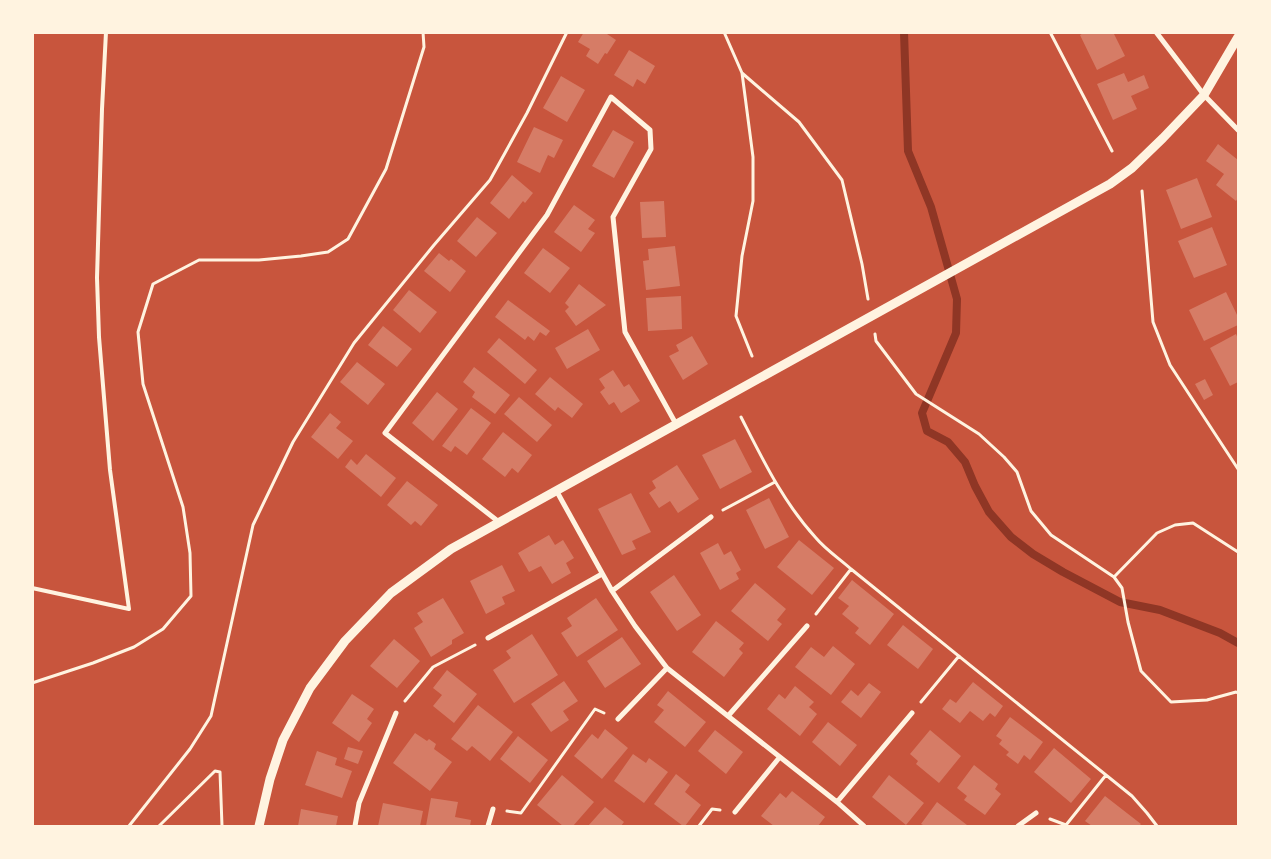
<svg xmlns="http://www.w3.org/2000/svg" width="1271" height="859" viewBox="0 0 1271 859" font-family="Commissioner,sans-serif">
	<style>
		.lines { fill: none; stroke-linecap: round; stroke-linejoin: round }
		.stream { stroke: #8f3625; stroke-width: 8 }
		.building { fill: #d67c66 }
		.path { stroke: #fff3e0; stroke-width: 3 }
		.service { stroke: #fff3e0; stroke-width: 4 }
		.minor { stroke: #fff3e0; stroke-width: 5 }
		.tertiary { stroke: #fff3e0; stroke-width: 9 }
	</style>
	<rect width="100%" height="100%" fill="#c8553d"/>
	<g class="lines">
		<path class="stream" d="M904 32 908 151 931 207 957 299 956 333 922 413 927 431 948 442 965 462 975 486 989 512 1011 537 1033 554 1063 572 1120 602 1160 610 1220 633 1238 643"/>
	</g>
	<path class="building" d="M584 32H604L616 40 607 54 605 53 598 64 586 56 590 49 578 42Z
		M1085 32H1113L1125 56 1097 70 1080 35Z
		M629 50 655 66 645 84 637 79 633 87 614 75Z
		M1124 73 1128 82 1144 75 1149 88 1131 96 1137 109 1113 120 1097 84Z
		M561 76 585 90 567 122 543 108Z
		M534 127 563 140 554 158 548 155 540 173 517 162Z
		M613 130 634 142 614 178 592 166Z
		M1218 144 1238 160V198L1236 201 1216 185 1224 174 1206 161Z
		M512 175 533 193 525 203 523 201 509 219 490 203Z
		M1197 178 1212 217 1181 229 1166 190Z
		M664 201 666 237 642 238 640 202Z
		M574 205 595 220 588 229 595 233 581 252 554 232Z
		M477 217 497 233 476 257 457 241Z
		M1212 227 1227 265 1194 278 1178 241Z
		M675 246 680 286 646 290 643 261 649 260 648 249Z
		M543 248 570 268 550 293 524 273Z
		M439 253 449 261 451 259 466 271 450 292 424 271Z
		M579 284 606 305 576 326 565 311 569 307 565 303Z
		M409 290 437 312 420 333 393 310Z
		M1226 292 1238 317V325L1204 341 1189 310Z
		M681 296 682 329 648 331 646 298Z
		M508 300 550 331 546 336 540 332 534 341 528 336 525 340 495 317Z
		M383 326 412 349 397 367 368 345Z
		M588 329 600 350 567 369 555 348Z
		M1236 334 1238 339V382L1230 386 1210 348Z
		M692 336 708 364 683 380 669 356 679 351 676 345Z
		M499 338 537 370 525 384 487 352Z
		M357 362 385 384 368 405 340 382Z
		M474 367 510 395 495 414 472 397 475 392 463 382Z
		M613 370 624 387 629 384 640 401 621 413 614 402 609 405 600 392 605 388 599 379Z
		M550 377 583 404 572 418 558 407 555 411 535 394Z
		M1205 379 1213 395 1204 400 1195 384Z
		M437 392 458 409 433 441 412 423Z
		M519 397 552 425 537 442 504 414Z
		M471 408 491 423 467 455 455 446 451 452 442 446Z
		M330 413 341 422 336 428 353 441 338 459 311 437Z
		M503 432 532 455 518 473 512 468 505 477 482 459Z
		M735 439 752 472 720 489 702 455Z
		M366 454 396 478 381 497 345 467 351 459 357 465Z
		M677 465 699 499 678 513 670 501 659 508 649 493 656 488 652 481Z
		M407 481 438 505 421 526 415 521 411 525 387 505Z
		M631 493 651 532 632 541 636 549 622 555 598 509Z
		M769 498 789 537 765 549 746 510Z
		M549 535 555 545 563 540 574 558 566 563 571 573 552 584 541 566 529 572 518 553Z
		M799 540 834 568 812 595 777 567Z
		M718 543 724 555 731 551 741 570 736 573 739 579 720 590 700 553Z
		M502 565 515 591 502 597 505 604 486 614 470 581Z
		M674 575 701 615 677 631 650 592Z
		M852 580 894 614 870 645 855 633 859 628 842 614 849 606 838 598Z
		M755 583 786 609 777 620 782 624 768 641 731 611Z
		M443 598 464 633 452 640V644L431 657 414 628 423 622 417 613Z
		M596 598 618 630 577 657 561 633 572 626 567 618Z
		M716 621 744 643 739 649 743 653 724 677 692 652Z
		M903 625 933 649 918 669 887 645Z
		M532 634 558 675 514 703 493 670 511 658 506 651Z
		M622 637 641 664 605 688 587 661Z
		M394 639 420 661 397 688 370 666Z
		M833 646 855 664 831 695 795 667 811 647 824 657Z
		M447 670 477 694 454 723 433 706 442 695 433 688Z
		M564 681 578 701 563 711 569 720 551 732 531 704Z
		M973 682 1003 706 995 717 990 713 983 721 970 711 960 723 942 709 950 699 956 703Z
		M869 683 881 692 861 718 841 702 851 690 858 696Z
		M795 686 814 702 809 707 817 714 800 736 767 709 779 694 785 699Z
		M668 691 706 722 685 747 654 722 664 710 657 705Z
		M352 694 374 709 367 719 372 723 359 742 332 723Z
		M478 705 513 732 490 761 472 746 467 751 451 739Z
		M1010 717 1043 742 1030 760 1024 755 1018 764 1006 755 1009 752 999 744 1002 740 996 736Z
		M828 722 857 745 840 766 812 742Z
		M605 729 628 748 602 779 574 756 592 734 598 739Z
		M715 730 743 752 726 774 698 751Z
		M930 730 961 756 939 783 916 764 918 761 910 754Z
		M415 733 427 741 429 739 436 744 434 749 452 762 430 791 393 763Z
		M518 736 548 760 530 783 500 759Z
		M348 747 363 751 358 764 344 759Z
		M1054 748 1091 779 1071 803 1034 772Z
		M317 751 337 758 335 765 352 771 342 798 305 785Z
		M633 754 646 763 649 758 668 772 644 803 614 781Z
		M974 765 998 784 995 789 1001 794 985 815 964 800 967 796 957 788Z
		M676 774 690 785 685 792 701 805 685 826H683L654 804Z
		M562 775 594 802 573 826H563L537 805Z
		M889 775 924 803 906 825 872 797Z
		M792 791 825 817 818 826H774L761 816 780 793 786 798Z
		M1105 796 1141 824 1139 826H1092L1085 821Z
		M431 798 458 802 455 817 471 820 470 826H426Z
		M937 802 967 825 966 826H925L921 824Z
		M383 803 423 811 420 826H378Z
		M605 807 624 822 621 826H588Z
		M301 809 338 816 336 826H298Z"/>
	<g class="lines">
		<path class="path" d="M724 32 742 73 753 157V201L742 256 736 316 752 356
			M1050 32 1112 151
			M742 73 799 122 842 180 862 264 868 299
			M1142 191 1153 322 1170 365 1238 469
			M875 334 876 341 916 394 979 434 1004 457 1017 472 1031 511 1051 535 1114 577 1122 588 1128 622 1141 671 1171 702 1207 700 1236 692 1238 693
			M741 417C763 460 783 502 816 538 826 550 840 559 851 569L1132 796 1147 813 1157 826
			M723 510 775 482
			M1114 577 1157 533 1175 525 1193 523 1238 552
			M816 614 851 569
			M32 683 93 663 134 647 163 629 191 596 190 553 183 507 143 384 138 332 153 284 199 260H259L301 256 328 252 348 239 386 169 424 47 423 32
			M405 701 433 667 475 645
			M921 702 959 656
			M507 811 521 813 595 709 604 713
			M1050 819 1066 825 1106 775
			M129 826 190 749 211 716 253 525 293 442 354 343 434 245 490 180 527 113 567 32
			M159 826 215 771 220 772 222 826
			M699 826 712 809 720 810"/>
		<path class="service" d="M32 588 129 609 110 470 99 337 97 278 102 109 106 32"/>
		<path class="minor" d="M1156 32 1204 95 1238 130
			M556 490 612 591 635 626 667 668 837 802 864 826
			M499 522 385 433 547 215 611 97 650 130 651 149 613 217 625 332 676 424
			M612 591 711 517
			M488 638 602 574
			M728 716 807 626
			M618 719 667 668
			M837 802 912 713
			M735 812 779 758
			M355 826 359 803 396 713
			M488 826 493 809
			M1018 826 1036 813"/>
		<path class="tertiary" d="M259 826 270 779 283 740 310 688 345 641 391 593 451 549 1110 184 1132 168 1163 138 1204 95 1238 37"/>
	</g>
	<rect width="1271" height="859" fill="none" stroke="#fff3e0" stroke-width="68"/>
</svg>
